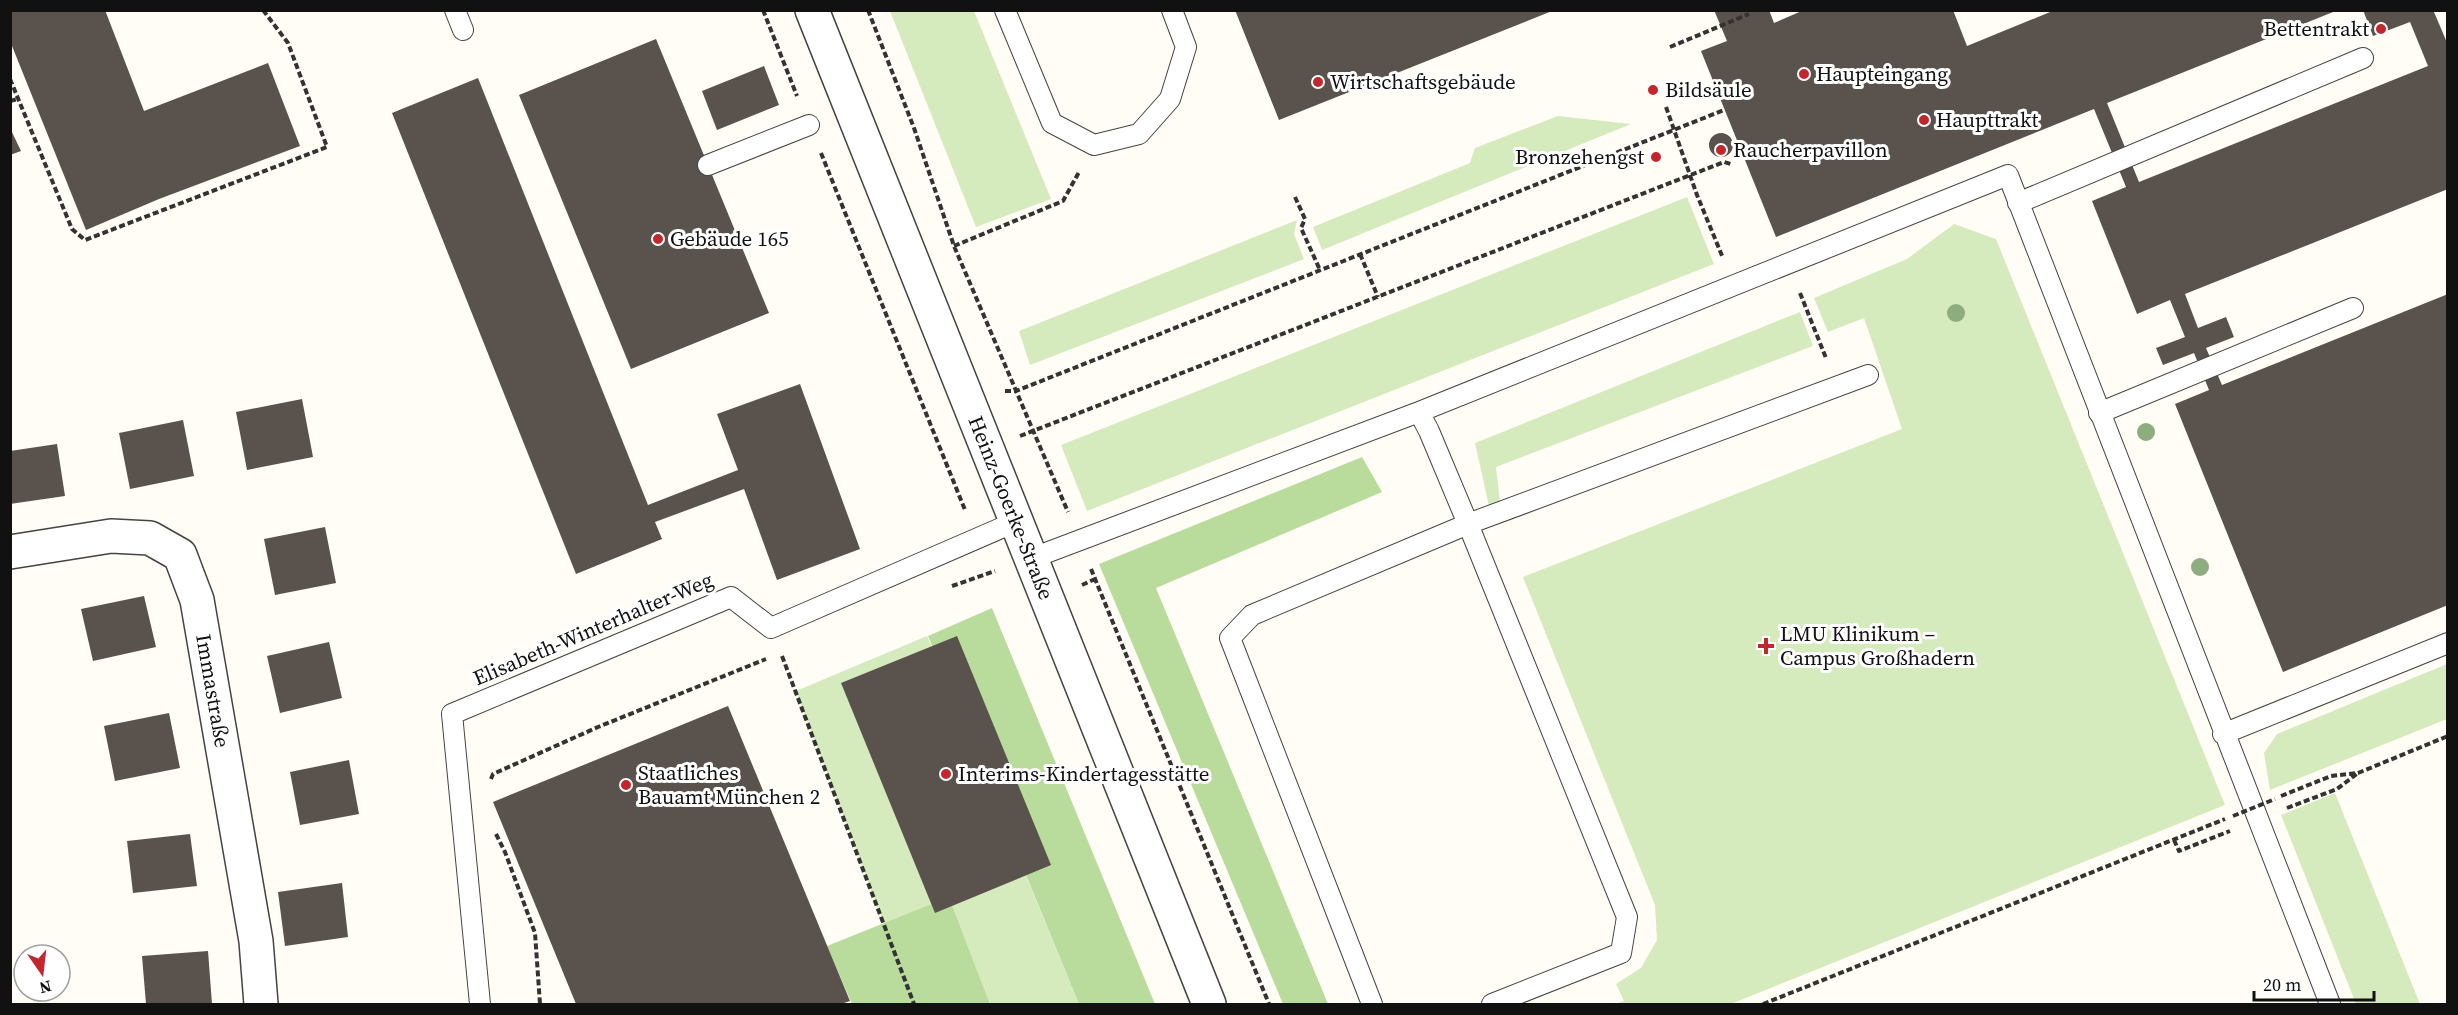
<svg xmlns="http://www.w3.org/2000/svg" width="2458" height="1015" viewBox="0 0 2458 1015" font-family="'Source Serif 4',serif">
	<style>
		.green { fill: #d5ebbd }
		.forest { fill: #b9dc9c }
		.building { fill: #5a524d }
		.lines { fill: none; stroke-linecap: round; stroke-linejoin: round }
		.service-casing { stroke: #444; stroke-width: 22 }
		.minor-casing { stroke: #444; stroke-width: 36 }
		.path { stroke: #333; stroke-width: 4; stroke-dasharray: 6 3; stroke-linecap: butt }
		.service { stroke: #fff; stroke-width: 20 }
		.minor { stroke: #fff; stroke-width: 33 }
		.path-bridge { stroke: #333; stroke-width: 4; stroke-dasharray: 6 3; stroke-linecap: butt }
		.tree { fill: #8dad7f }
		.poi-dot { fill: #c4262e; stroke: #fff; stroke-width: 2 }
		.labels { text-anchor: middle; stroke-width: 6; stroke-linejoin: round; paint-order: stroke }
		.poi-label { font-size: 21px; fill: #111; stroke: #fff; text-anchor: start }
		.street-label { font-size: 21px; fill: #111; stroke: #fff }
	</style>
	<rect width="100%" height="100%" fill="#fffdf5"/>
	<path class="green" d="M890 11H974L1051 199 976 227Z
		M1558 116 1631 124 1322 250 1313 227 1470 163 1475 148Z
		M1687 197 1714 264 1087 511 1061 445Z
		M1297 220 1294 234 1304 259 1030 365 1019 331Z
		M1954 224 1996 239 2225 805 1731 1004H1614L1624 1001 1616 984 1641 968 1657 940 1655 905 1523 577 1902 429 1864 318 1828 332 1814 298 1907 259Z
		M1800 312 1813 346 1496 467 1500 502 1489 506 1475 443Z
		M927 636 1079 1004H990L949 897 884 924 796 691Z
		M2447 664V719L2270 790 2264 753 2277 734Z
		M2335 793 2420 1004H2356L2281 815Z"/>
	<path class="forest" d="M1362 457 1382 492 1156 588 1328 1004H1283L1099 564Z
		M992 608 1155 1004H1079L928 636Z
		M949 897 990 1004H852L827 946Z"/>
	<path class="building" d="M10 10H105L144 111 268 63 300 146 159 199 86 230 10 41Z
		M1235 10H1552V11L1279 120Z
		M1714 10H1769L1774 23 1804 10H1953L1967 46 2055 10H2338L2107 103 2139 182 2428 66 2410 22 2373 36 2363 10H2438L2434 12 2448 45V189L2185 294 2198 328 2226 317 2234 337 2206 348 2222 385 2448 294V605L2283 672 2175 404 2209 390 2194 353 2163 365 2156 348 2185 337 2170 300 2137 314 2092 201 2126 187 2094 109 1776 237 1701 51 1727 41Z
		M656 39 769 313 631 369 519 95Z
		M764 66 779 105 717 130 702 91Z
		M478 78 648 505 738 470 717 414 800 384 860 549 777 580 744 489 655 522 662 539 576 574 392 113Z
		M10 128 21 151 10 155Z
		M1709 145a12 12 0 1 1 24 0a12 12 0 1 1-24 0Z
		M302 399 313 457 247 470 236 412Z
		M183 420 194 476 130 489 119 433Z
		M57 444 65 496 10 504V451Z
		M325 527 336 583 275 595 264 539Z
		M144 596 156 647 93 661 81 609Z
		M957 636 1051 865 935 913 841 683Z
		M329 642 342 698 280 713 267 656Z
		M728 706 850 1001 841 1004H576L493 802Z
		M169 713 180 768 115 781 104 726Z
		M349 760 359 814 300 825 290 772Z
		M190 834 197 886 133 893 127 841Z
		M342 883 348 937 285 946 278 892Z
		M208 951 212 1004H146L142 956Z"/>
	<g class="lines">
		<defs>
			<path id="service" d="M455 10 463 30
				M1005 10 1052 123 1094 145 1139 134 1170 99 1186 47 1172 10
				M708 165 809 125
				M2018 203 2363 58
				M1419 412 1429 431 1468 524 1627 917 1621 953 1492 1004
				M2099 413 2353 308
				M1030 559 1419 412 2008 175 2330 1004
				M2223 734 2448 643
				M480 1004 452 714 731 597 771 628 1015 522
				M1372 1004 1230 638 1252 615 1468 524 1868 375"/>
			<g id="minor">
				<path id="s1" d="M812 10 1209 1004"/>
				<path id="s2" d="M10 552 111 536 150 538 180 555 197 600 256 941 261 1004"/>
			</g>
		</defs>
		<use href="#service" class="service-casing"/>
		<use href="#minor" class="minor-casing"/>
		<path class="path" d="M763 10 797 96
			M868 10 914 128 954 246 1068 512
			M1670 47 1749 14
			M10 79 72 229 85 240 327 147 288 43 263 10
			M10 101 18 99
			M1666 107 1697 195 1723 258
			M821 153 965 510
			M1295 197 1305 219 1301 228 1320 270
			M954 246 1063 201 1079 172
			M1360 254 1378 297
			M1800 293 1826 358
			M1005 391H1016L1724 110
			M1020 436 1724 162 1731 164
			M1091 569 1269 1004
			M1082 585 1095 579
			M952 586 995 571
			M782 656 914 1004
			M491 779 493 774 598 727 766 659
			M2281 796 2331 776 2358 773 2448 736
			M2287 808 2337 789 2358 773
			M496 834 505 852 535 933 540 1004
			M2174 840 2179 851 2230 831
			M1763 1004 2225 819"/>
		<use href="#service" class="service"/>
		<use href="#minor" class="minor"/>
		<path class="path-bridge" d="M2233 816 2275 799"/>
	</g>
	<g class="tree">
		<circle cx="1956" cy="313" r="9"/>
		<circle cx="2146" cy="432" r="9"/>
		<circle cx="2200" cy="567" r="9"/>
	</g>
	<g class="poi-dot">
		<circle cx="2381" cy="29" r="6"/>
		<circle cx="1804" cy="74" r="6"/>
		<circle cx="1318" cy="82" r="6"/>
		<circle cx="1653" cy="90" r="6"/>
		<circle cx="1924" cy="120" r="6"/>
		<circle cx="1721" cy="150" r="6"/>
		<circle cx="1656" cy="157" r="6"/>
		<circle cx="658" cy="239" r="6"/>
		<path d="M1763 637h6v6h6v6h-6v6h-6v-6h-6v-6h6z"/>
		<circle cx="946" cy="774" r="6"/>
		<circle cx="626" cy="785" r="6"/>
	</g>
	<g class="labels">
		<g class="poi-label">
			<text x="2369" y="36" text-anchor="end">Bettentrakt</text>
			<text x="1816" y="81">Haupteingang</text>
			<text x="1330" y="89">Wirtschaftsgebäude</text>
			<text x="1665" y="97">Bildsäule</text>
			<text x="1936" y="127">Haupttrakt</text>
			<text x="1733" y="157">Raucherpavillon</text>
			<text x="1644" y="164" text-anchor="end">Bronzehengst</text>
			<text x="670" y="246">Gebäude 165</text>
			<text x="1780" y="641">LMU Klinikum –<tspan x="1780" dy="24">Campus Großhadern</tspan></text>
			<text x="638" y="780">Staatliches<tspan x="638" dy="24">Bauamt München 2</tspan></text>
			<text x="958" y="781">Interims-Kindertagesstätte</text>
		</g>
		<g class="street-label">
			<text dy="7" stroke="none"><textPath href="#s1" startOffset="536">Heinz-Goerke-Straße</textPath></text>
			<text transform="translate(593 629) rotate(-23)" y="7">Elisabeth-Winterhalter-Weg</text>
			<text dy="7" stroke="none"><textPath href="#s2" startOffset="316">Immastraße</textPath></text>
		</g>
	</g>
	<rect width="2458" height="1015" fill="none" stroke="#111111" stroke-width="24"/>
	<g transform="translate(42 973) rotate(166)"><circle r="28" fill="#ffffff" stroke="#a0a0a0" stroke-width="1.5"/>
	<path d="M0-4.5L10 22L0 15L-10 22Z" fill="#c4262e"/>
	<text y="-9" font-size="16" font-weight="bold" text-anchor="middle" fill="#111111">N</text>
	</g>
	<path d="M2254 991v9h120v-9" fill="none" stroke="#111111" stroke-width="3"/>
	<text x="2263" y="991" font-size="18" fill="#111111" stroke="#ffffff" stroke-width="4.5" paint-order="stroke">20 m</text>
</svg>
